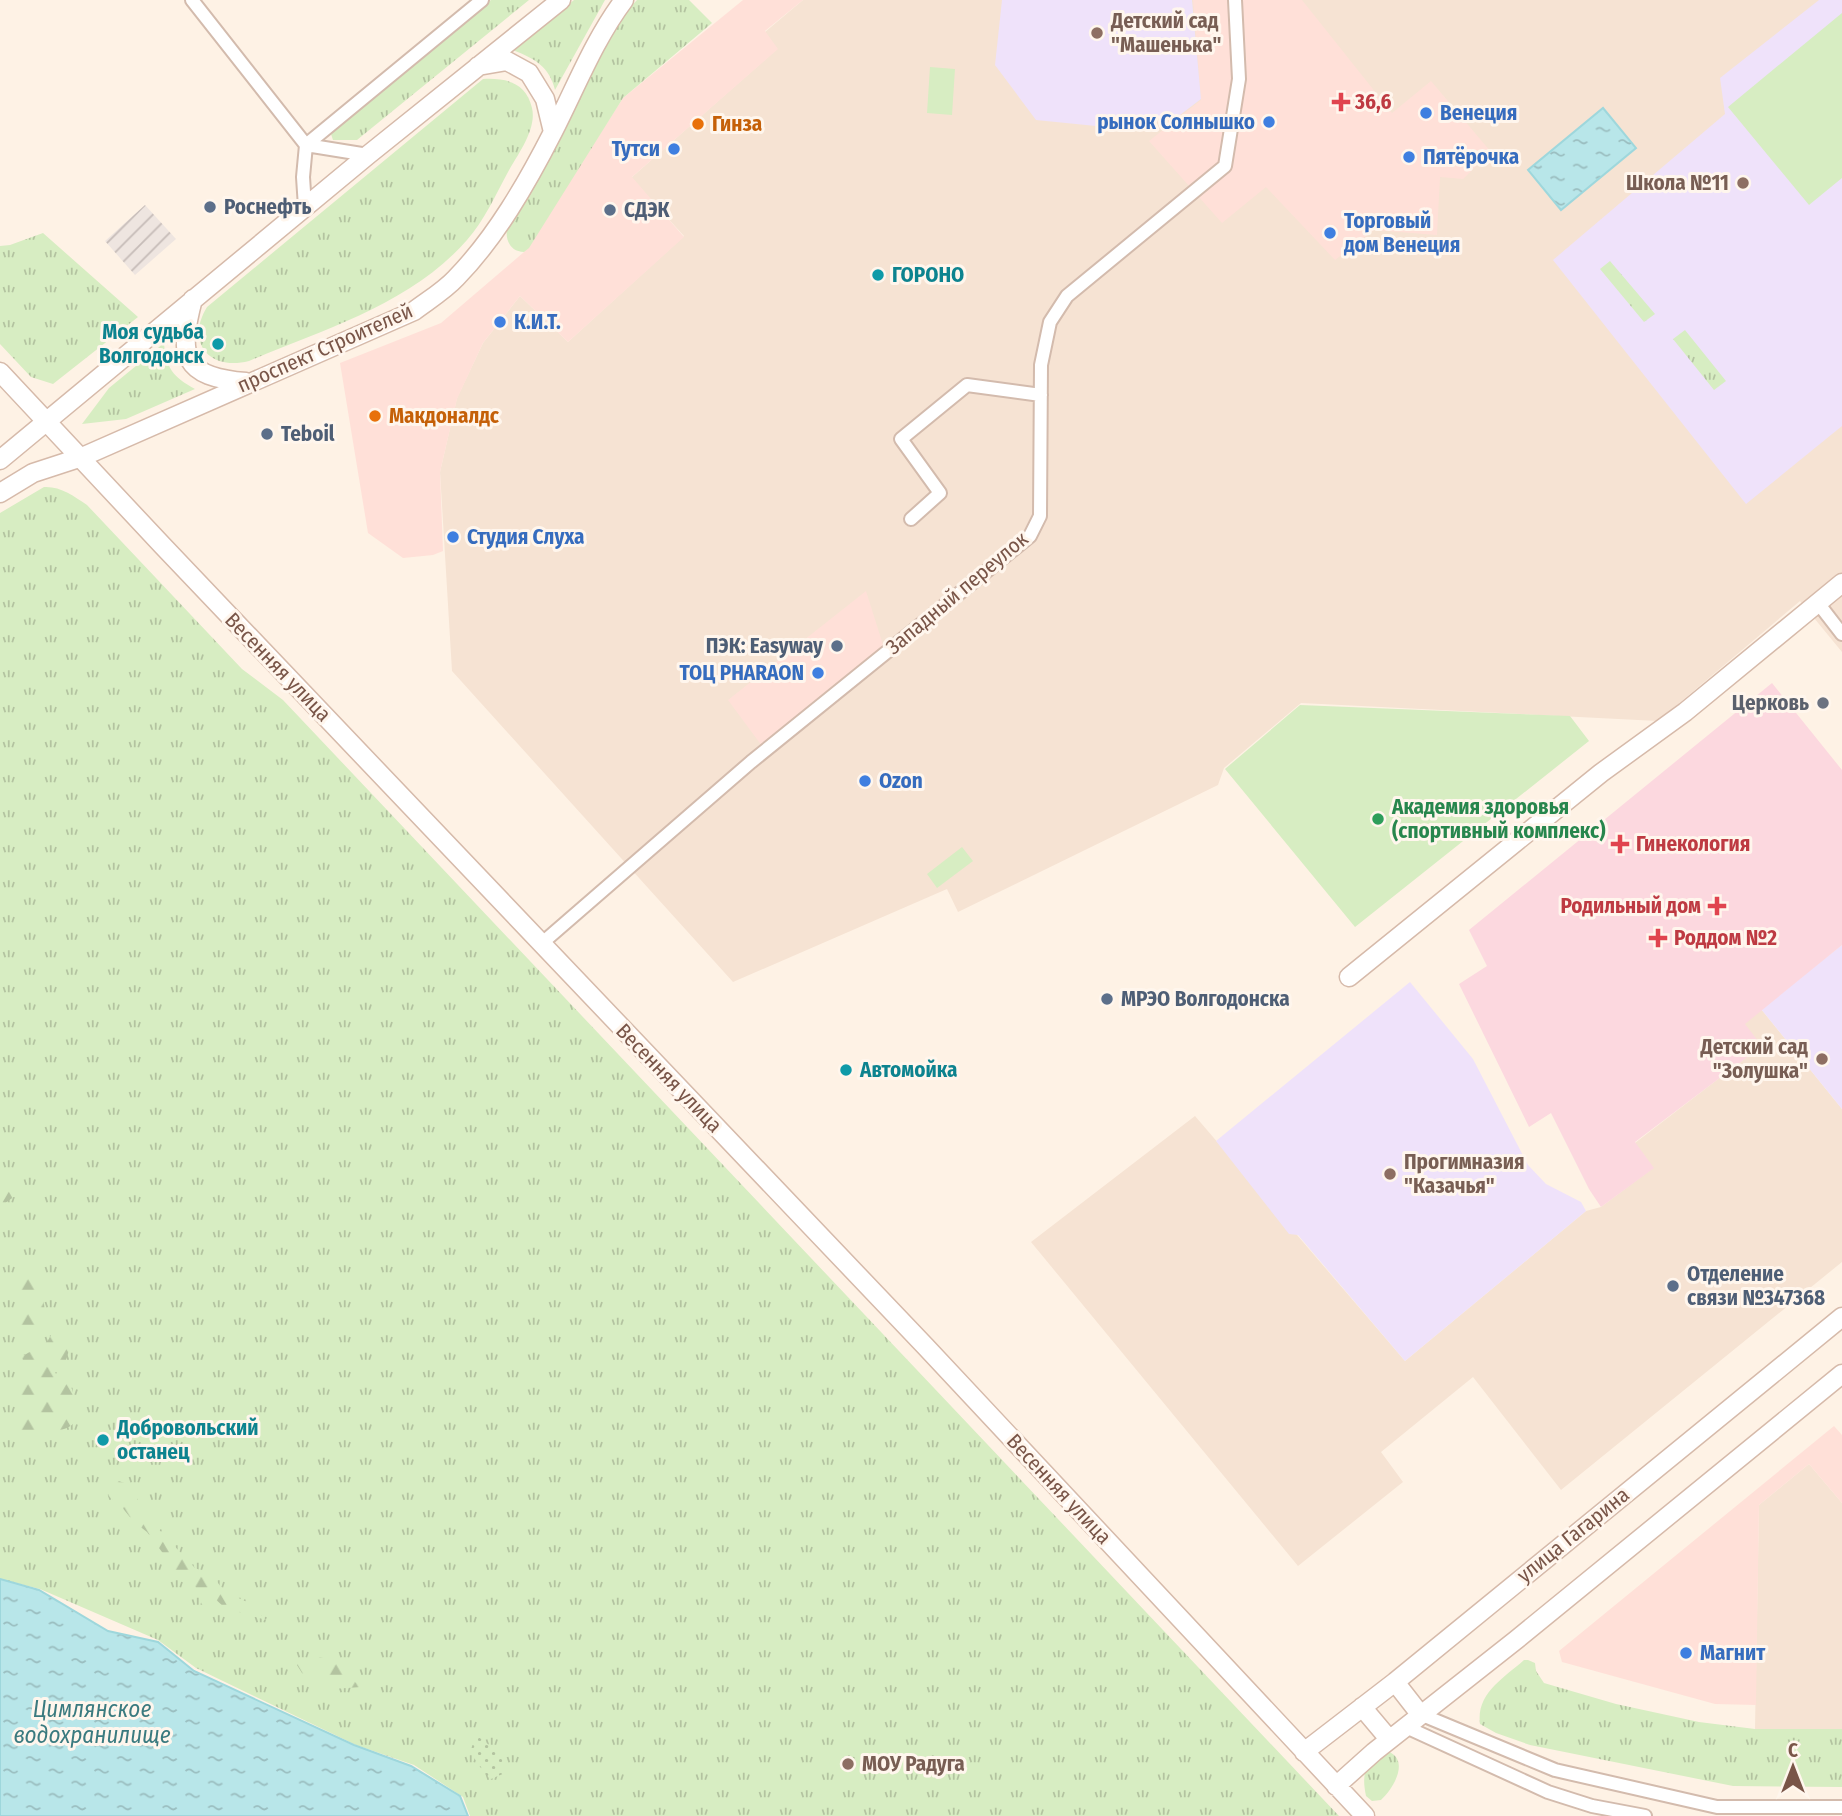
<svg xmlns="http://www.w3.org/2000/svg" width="1842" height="1816" viewBox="0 0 1842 1816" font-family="'Fira Sans Condensed',sans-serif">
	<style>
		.residential { fill: #f6e3d3 }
		.commercial { fill: #ffe0d8 }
		.industrial { fill: url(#industrial-furrows) }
		.education { fill: #efe2fa }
		.medical { fill: #fcd8df }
		.grass { fill: url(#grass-tufts) }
		.forest { fill: url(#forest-firs) }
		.park { fill: url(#park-dots) }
		.garden { fill: #d7edc2 }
		.water { fill: url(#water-ripples); stroke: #9ed7dc; stroke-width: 2 }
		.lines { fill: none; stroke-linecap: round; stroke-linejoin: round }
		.street-casing { stroke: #d3bbad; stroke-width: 16 }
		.secondary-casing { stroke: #d6baaa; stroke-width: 21 }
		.street { stroke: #fff; stroke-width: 12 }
		.secondary { stroke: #fff; stroke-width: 18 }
		.education-dot { fill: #8d6e63; stroke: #fff6ed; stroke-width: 2.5 }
		.health-dot { fill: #e0444e; stroke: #fff6ed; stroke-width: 2.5 }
		.shop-dot { fill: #3f7fe0; stroke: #fff6ed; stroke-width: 2.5 }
		.food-dot { fill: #e8710a; stroke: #fff6ed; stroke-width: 2.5 }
		.service-dot { fill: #5c6f8a; stroke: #fff6ed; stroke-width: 2.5 }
		.culture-dot { fill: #0f9aa8; stroke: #fff6ed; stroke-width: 2.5 }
		.worship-dot { fill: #6b7280; stroke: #fff6ed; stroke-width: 2.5 }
		.leisure-dot { fill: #2e9e5b; stroke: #fff6ed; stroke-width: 2.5 }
		.labels { text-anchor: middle; stroke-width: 6; stroke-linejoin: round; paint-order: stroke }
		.education-label { font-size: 21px; font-weight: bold; fill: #785e54; stroke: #fff6ed; text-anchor: start }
		.health-label { font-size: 21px; font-weight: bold; fill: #be3a42; stroke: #fff6ed; text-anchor: start }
		.shop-label { font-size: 21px; font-weight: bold; fill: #366cbe; stroke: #fff6ed; text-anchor: start }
		.food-label { font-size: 21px; font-weight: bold; fill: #c56008; stroke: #fff6ed; text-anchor: start }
		.service-label { font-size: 21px; font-weight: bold; fill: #4e5e75; stroke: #fff6ed; text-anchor: start }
		.culture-label { font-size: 21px; font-weight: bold; fill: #0d838f; stroke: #fff6ed; text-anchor: start }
		.street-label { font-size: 21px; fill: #795548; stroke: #fff6ed }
		.worship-label { font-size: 21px; font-weight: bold; fill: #5b616d; stroke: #fff6ed; text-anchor: end }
		.leisure-label { font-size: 21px; font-weight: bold; fill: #27864d; stroke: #fff6ed; text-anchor: start }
		.water-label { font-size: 23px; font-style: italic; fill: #3a7a7f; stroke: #fff6ed }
	</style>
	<defs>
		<pattern id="industrial-furrows" width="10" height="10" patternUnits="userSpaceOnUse" patternTransform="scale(1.75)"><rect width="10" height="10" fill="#eee5e0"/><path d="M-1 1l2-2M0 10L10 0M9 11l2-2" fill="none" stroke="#c6bcb8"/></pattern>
		<pattern id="grass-tufts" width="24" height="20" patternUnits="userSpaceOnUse" patternTransform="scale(1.75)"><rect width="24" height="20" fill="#d7edc2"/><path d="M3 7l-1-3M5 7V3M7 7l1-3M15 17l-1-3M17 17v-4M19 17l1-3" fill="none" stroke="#b3c3a0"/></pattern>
		<pattern id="forest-firs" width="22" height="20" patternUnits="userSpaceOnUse" patternTransform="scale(1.75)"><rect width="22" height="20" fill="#d7edc2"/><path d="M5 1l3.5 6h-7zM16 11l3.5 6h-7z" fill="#b3c3a0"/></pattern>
		<pattern id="park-dots" width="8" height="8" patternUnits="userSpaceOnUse" patternTransform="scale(1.75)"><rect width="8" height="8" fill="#d7edc2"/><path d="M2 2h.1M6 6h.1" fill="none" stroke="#b3c3a0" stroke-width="1.8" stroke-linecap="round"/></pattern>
		<pattern id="water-ripples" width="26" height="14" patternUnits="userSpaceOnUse" patternTransform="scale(1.75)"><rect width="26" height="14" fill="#b8e6e9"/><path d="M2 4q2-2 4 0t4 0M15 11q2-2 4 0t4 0" fill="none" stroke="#9abdbf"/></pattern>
	</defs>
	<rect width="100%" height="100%" fill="#fef2e5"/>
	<path class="residential" d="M803 0H1842V652L1800 601 1658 721 1301 703 1224 768 1218 785 958 912 947 889 733 982 452 671 440 472 457 398 483 343 520 296 568 342 684 236 631 178 777 49 765 32Z
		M1761 1009 1842 1109V1262L1561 1490 1473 1377 1381 1452 1403 1482 1298 1566 1031 1242 1195 1116 1405 1361 1586 1211 1601 1207 1653 1168 1635 1143 1761 1046 1744 1024Z
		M1809 1464 1842 1503V1729H1755L1759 1505Z"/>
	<path class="commercial" d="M743 0H803L765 31 778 49 632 177 684 237 568 342 520 296 483 343 457 399 440 472 443 551 433 555 403 558 368 533 340 363 441 323 524 252 623 98Z
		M1193 0H1302L1392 113 1431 81 1491 152 1463 179 1440 177 1437 235 1374 230 1335 260 1266 187 1222 223 1149 141 1201 100Z
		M866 591 884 648 762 746 728 700Z
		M1834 1426 1842 1435V1503L1809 1464 1759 1505 1756 1705 1715 1704 1562 1662 1559 1651Z"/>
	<path class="industrial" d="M145 205 176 239 135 275 105 241Z"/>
	<path class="education" d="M1002 0H1192L1201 99 1176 118 1118 117 1116 128 1036 120 995 65Z
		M1819 0H1842V426L1746 504 1553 260 1725 114 1720 78Z
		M1842 945V1109L1761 1009Z
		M1410 982 1473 1059 1528 1165 1546 1184 1581 1202 1586 1211 1405 1361 1298 1235 1289 1234 1216 1141Z"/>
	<path class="medical" d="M1772 683 1842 770V945L1745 1024 1762 1046 1635 1142 1654 1168 1601 1207 1589 1189 1551 1113 1529 1127 1459 984 1487 966 1469 930Z"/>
	<path class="grass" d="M491 0H529L357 140H333L330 131 334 126Z
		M574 0H605L555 90C549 66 535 59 513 50Z
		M637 0H689L712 23 623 98 529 248 524 252C511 252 505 241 507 228 530 192 551 155 571 116 589 79 608 30 637 0Z
		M483 79C506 78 526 82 532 108 537 129 518 154 508 172 496 194 484 221 467 240 411 304 325 329 249 361 210 371 185 343 207 307Z
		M43 233 138 317 53 384 31 377 0 344V246L10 245Z
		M1610 261 1655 314 1644 322 1600 269Z
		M1685 330 1726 381 1714 390 1673 339Z
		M164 343C166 368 173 377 195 389L126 419 82 424 109 388Z
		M44 487C60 486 74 496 87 505L242 669 283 700 1339 1816H470L463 1797 414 1765 356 1745 196 1668 158 1640 40 1589 0 1579V513Z
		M1524 1660H1528L1535 1663 1536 1671 1544 1683 1616 1704 1699 1722 1755 1729H1842V1787L1733 1786 1530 1745 1496 1733 1480 1724C1476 1693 1504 1678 1524 1660Z
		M1383 1750C1412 1756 1395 1787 1381 1800L1372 1801 1366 1796C1361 1772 1366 1765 1383 1750Z"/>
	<path class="forest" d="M0 1172 23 1190 0 1207Z
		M32 1272 43 1295 45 1313 17 1348C13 1326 18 1303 21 1280Z
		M57 1325 61 1338 71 1344 66 1360 55 1373 68 1379C94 1442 58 1427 17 1436L13 1422 28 1405 20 1395 18 1382 33 1375 21 1357 47 1342Z
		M110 1478 136 1487 138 1501 151 1521 195 1568 212 1575 224 1591 251 1604 266 1620 225 1608 212 1596 202 1605 193 1580 180 1576 147 1532 133 1521 121 1506 108 1496Z
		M320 1657 344 1664 348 1675 361 1687 333 1689 302 1673 295 1662H313Z"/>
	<path class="park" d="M476 1735C489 1745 506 1755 505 1773L491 1779 485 1774 470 1752Z"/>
	<path class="garden" d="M1842 13V178L1809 205 1728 107Z
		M930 67 955 69 952 115 927 113Z
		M1300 705 1570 716 1589 741 1355 927 1225 769Z
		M962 847 973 861 937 888 927 874Z"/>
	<path class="water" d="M1603 108 1636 148 1561 210 1528 170Z
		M0 1579 39 1590 108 1631 158 1642 194 1671 354 1745 411 1766 460 1796 468 1816H0Z"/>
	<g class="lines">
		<defs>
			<path id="street" d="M192 0 306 145 303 177 305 207
				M306 145 482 0
				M306 145 368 155
				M911 519 940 493 901 439 967 385 1041 395
				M1818 603 1842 634
				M541 944 751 762 1030 536 1040 516 1041 365 1050 322 1067 296 1225 166 1239 79 1235 0
				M1420 1714 1555 1770 1717 1807H1842
				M1406 1727 1548 1792 1592 1806 1645 1816"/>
			<path id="secondary" d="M478 66 507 61 529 73 545 99 553 132
				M193 299C178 356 182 377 246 382
				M0 372 162 545 926 1347 1365 1816
				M0 460 368 155 561 0
				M0 493 33 473 82 457 414 311C427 301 444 291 456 278 496 237 527 183 553 132 576 87 594 40 624 0
				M1349 977 1601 773 1685 712 1842 583
				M1395 1682 1420 1714
				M1362 1707 1389 1739
				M1304 1752 1395 1682 1842 1317
				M1336 1786 1374 1752 1516 1640 1842 1374"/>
		</defs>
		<use href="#street" class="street-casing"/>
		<use href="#secondary" class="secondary-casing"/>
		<use href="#street" class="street"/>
		<use href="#secondary" class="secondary"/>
	</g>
	<g class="education-dot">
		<circle cx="1097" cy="33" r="7"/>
		<circle cx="1743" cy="183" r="7"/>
		<circle cx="1822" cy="1059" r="7"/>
		<circle cx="1390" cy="1174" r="7"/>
		<circle cx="848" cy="1764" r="7"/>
	</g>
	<g class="health-dot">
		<path d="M1337.5 91.5h7v7h7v7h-7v7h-7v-7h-7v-7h7z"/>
		<path d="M1616.5 833.5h7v7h7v7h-7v7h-7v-7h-7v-7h7z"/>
		<path d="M1713.5 895.5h7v7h7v7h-7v7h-7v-7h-7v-7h7z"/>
		<path d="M1654.5 927.5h7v7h7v7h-7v7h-7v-7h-7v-7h7z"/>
	</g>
	<g class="shop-dot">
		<circle cx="1426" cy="113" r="7"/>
		<circle cx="1269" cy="122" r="7"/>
		<circle cx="674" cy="149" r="7"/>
		<circle cx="1409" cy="157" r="7"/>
		<circle cx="1330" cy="233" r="7"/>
		<circle cx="500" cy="322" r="7"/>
		<circle cx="453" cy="537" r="7"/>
		<circle cx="818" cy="673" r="7"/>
		<circle cx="865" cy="781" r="7"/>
		<circle cx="1686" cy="1653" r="7"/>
	</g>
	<g class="food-dot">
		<circle cx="698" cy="124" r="7"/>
		<circle cx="375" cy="416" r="7"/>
	</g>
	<g class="service-dot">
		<circle cx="210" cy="207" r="7"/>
		<circle cx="610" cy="210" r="7"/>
		<circle cx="267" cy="434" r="7"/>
		<circle cx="837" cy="646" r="7"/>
		<circle cx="1107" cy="999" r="7"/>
		<circle cx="1673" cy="1286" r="7"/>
	</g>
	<g class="culture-dot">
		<circle cx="878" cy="275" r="7"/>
		<circle cx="218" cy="344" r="7"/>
		<circle cx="846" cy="1070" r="7"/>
		<circle cx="103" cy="1440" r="7"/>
	</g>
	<circle class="worship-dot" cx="1823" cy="703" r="7"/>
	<circle class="leisure-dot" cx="1378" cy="819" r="7"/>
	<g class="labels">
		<g class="education-label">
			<text x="1111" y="28">Детский сад<tspan x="1111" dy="24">"Машенька"</tspan></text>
			<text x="1729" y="190" text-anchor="end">Школа №11</text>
			<text x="1808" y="1054" text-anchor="end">Детский сад<tspan x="1808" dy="24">"Золушка"</tspan></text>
			<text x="1404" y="1169">Прогимназия<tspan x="1404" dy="24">"Казачья"</tspan></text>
			<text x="862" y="1771">МОУ Радуга</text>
		</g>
		<g class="health-label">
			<text x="1355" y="109">36,6</text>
			<text x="1636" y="851">Гинекология</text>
			<text x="1701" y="913" text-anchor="end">Родильный дом</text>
			<text x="1674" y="945">Роддом №2</text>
		</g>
		<g class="shop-label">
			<text x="1440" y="120">Венеция</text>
			<text x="1255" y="129" text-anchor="end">рынок Солнышко</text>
			<text x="660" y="156" text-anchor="end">Тутси</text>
			<text x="1423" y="164">Пятёрочка</text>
			<text x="1344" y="228">Торговый<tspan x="1344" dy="24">дом Венеция</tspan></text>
			<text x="514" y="329">К.И.Т.</text>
			<text x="467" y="544">Студия Слуха</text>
			<text x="804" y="680" text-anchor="end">ТОЦ PHARAON</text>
			<text x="879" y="788">Ozon</text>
			<text x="1700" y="1660">Магнит</text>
		</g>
		<g class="food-label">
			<text x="712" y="131">Гинза</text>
			<text x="389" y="423">Макдоналдс</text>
		</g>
		<g class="service-label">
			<text x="224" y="214">Роснефть</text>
			<text x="624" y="217">СДЭК</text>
			<text x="281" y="441">Teboil</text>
			<text x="823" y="653" text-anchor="end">ПЭК: Easyway</text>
			<text x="1121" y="1006">МРЭО Волгодонска</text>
			<text x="1687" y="1281">Отделение<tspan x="1687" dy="24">связи №347368</tspan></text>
		</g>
		<g class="culture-label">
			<text x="892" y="282">ГОРОНО</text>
			<text x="204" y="339" text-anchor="end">Моя судьба<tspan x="204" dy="24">Волгодонск</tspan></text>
			<text x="860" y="1077">Автомойка</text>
			<text x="117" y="1435">Добровольский<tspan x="117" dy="24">останец</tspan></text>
		</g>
		<g class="street-label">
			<text transform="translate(325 348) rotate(-24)" y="7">проспект Строителей</text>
			<text transform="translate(957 593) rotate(-40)" y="7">Западный переулок</text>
			<text transform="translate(278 667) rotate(46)" y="7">Весенняя улица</text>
			<text transform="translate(669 1078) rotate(46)" y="7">Весенняя улица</text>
			<text transform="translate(1059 1489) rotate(47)" y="7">Весенняя улица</text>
			<text transform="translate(1573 1535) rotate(-39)" y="7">улица Гагарина</text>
		</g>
		<g class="worship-label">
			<text x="1809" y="710">Церковь</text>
		</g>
		<g class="leisure-label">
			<text x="1392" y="814">Академия здоровья<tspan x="1392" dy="24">(спортивный комплекс)</tspan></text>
		</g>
		<g class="water-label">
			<text x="92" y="1717">Цимлянское<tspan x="92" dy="26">водохранилище</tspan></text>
		</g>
	</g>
	<g transform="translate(1793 1767)" stroke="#fff6ed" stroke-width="5" paint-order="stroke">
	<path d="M0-5L12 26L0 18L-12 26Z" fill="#795548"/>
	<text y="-10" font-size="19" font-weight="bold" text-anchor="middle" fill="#795548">С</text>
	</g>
</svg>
